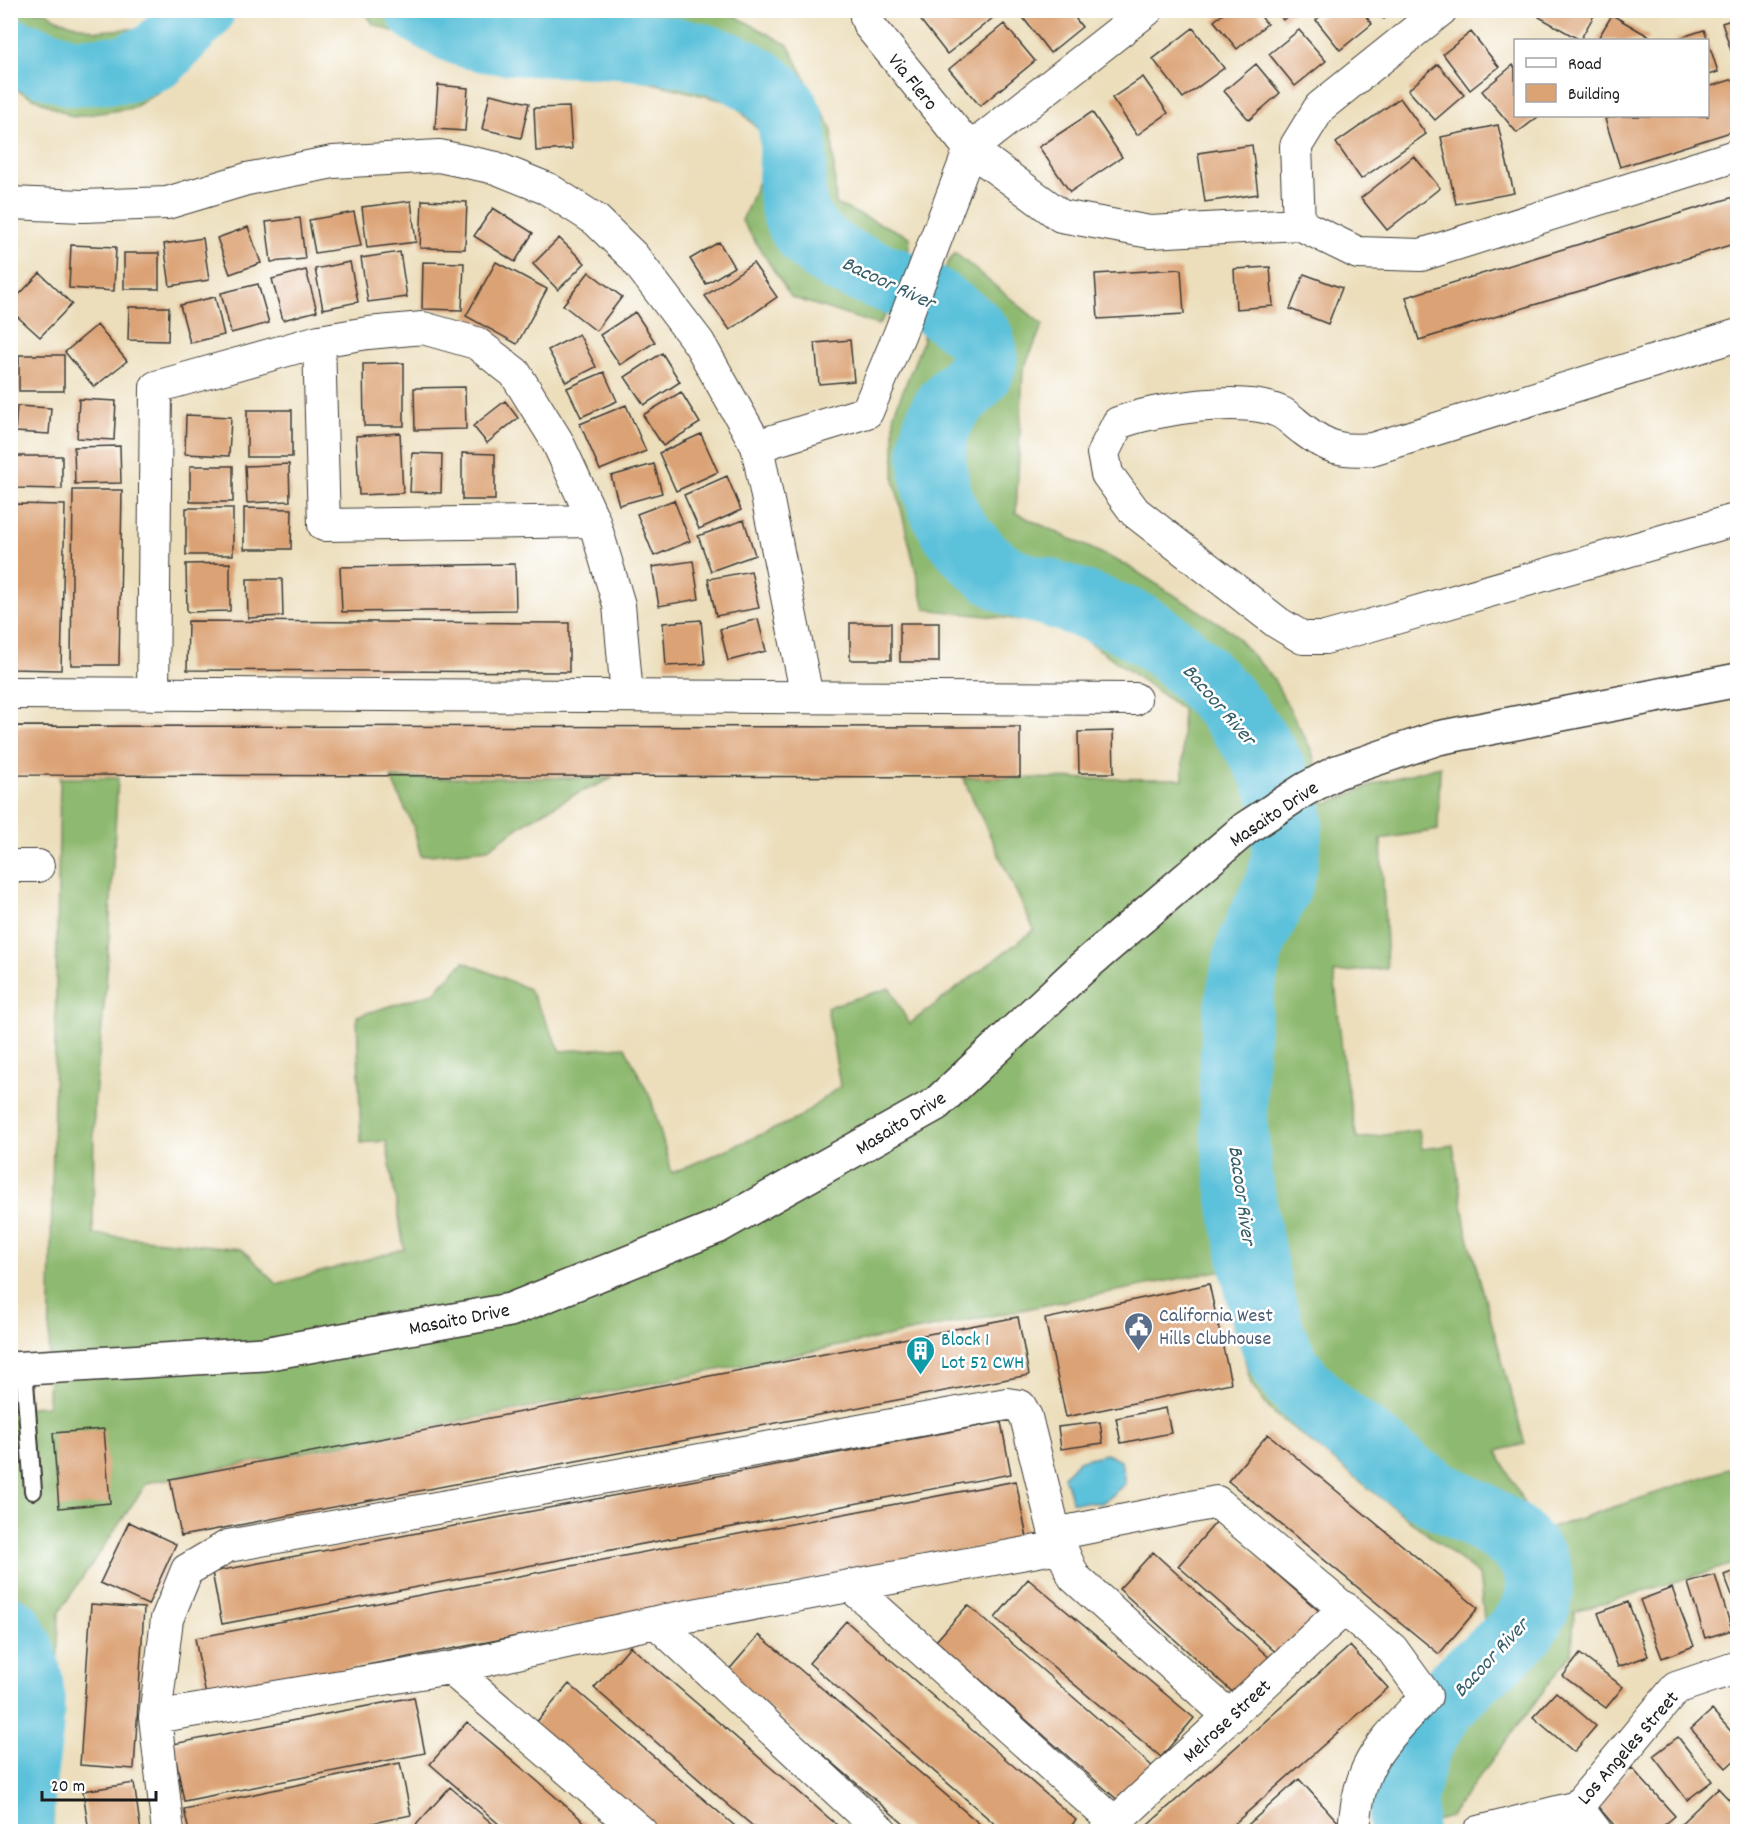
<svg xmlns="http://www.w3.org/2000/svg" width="1748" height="1842" viewBox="0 0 1748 1842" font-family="Dekko,sans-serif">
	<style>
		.forest { fill: #8eb970; stroke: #556a46; stroke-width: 1.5 }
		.water { fill: #5cc1da; stroke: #3c6e7b; stroke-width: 1.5 }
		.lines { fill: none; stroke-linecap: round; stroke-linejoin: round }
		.river { stroke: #5cc1da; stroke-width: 68 }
		.building { fill: #dba274 }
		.lane-casing { stroke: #3b3934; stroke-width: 20 }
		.street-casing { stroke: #3b3934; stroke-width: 34 }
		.secondary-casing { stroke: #3b3934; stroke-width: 36 }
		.lane { stroke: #fff; stroke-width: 16 }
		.street { stroke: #fff; stroke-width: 32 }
		.secondary { stroke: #fff; stroke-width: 33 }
		.labels { text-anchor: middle; stroke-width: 5; stroke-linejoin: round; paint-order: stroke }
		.street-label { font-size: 20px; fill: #1c1c1c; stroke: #fff }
		.service-label { font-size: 20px; fill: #4e5e75; stroke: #fff; text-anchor: start }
		.culture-label { font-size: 20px; fill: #0d838f; stroke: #fff; text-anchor: start }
		.water-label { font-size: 21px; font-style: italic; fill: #365e68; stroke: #fff }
	</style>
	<rect width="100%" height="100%" fill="#fff"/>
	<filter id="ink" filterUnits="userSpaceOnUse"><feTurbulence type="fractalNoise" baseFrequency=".0167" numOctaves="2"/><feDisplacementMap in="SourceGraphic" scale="12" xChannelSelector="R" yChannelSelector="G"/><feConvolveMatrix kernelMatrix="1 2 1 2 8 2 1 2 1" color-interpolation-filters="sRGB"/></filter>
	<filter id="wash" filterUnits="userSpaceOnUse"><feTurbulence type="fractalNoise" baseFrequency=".008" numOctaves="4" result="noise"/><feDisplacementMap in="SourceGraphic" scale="24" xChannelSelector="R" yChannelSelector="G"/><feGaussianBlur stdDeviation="1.35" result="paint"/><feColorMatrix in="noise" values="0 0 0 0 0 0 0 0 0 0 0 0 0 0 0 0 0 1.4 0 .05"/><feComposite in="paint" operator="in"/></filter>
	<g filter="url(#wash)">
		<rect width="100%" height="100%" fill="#ecdebb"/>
		<path class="forest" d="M19 11H45L56 19 96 31 146 28 164 11H237L182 77 133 108 73 117 11 87V39Z
			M364 11H726L788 45 832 130 836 204 910 237C909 260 894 308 878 325L791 297 742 221 773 145 733 103 613 73 547 75 438 48 373 24Z
			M955 253 1043 325 1023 370 1016 513 1126 565 1230 630 1273 678 1312 751 1326 804 1377 783 1440 766 1438 830 1381 839 1387 968 1334 973 1344 1069 1357 1139 1419 1130 1422 1149 1453 1145 1466 1229 1525 1444 1497 1451 1539 1532 1737 1466V1563L1574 1612 1572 1653 1449 1817 1402 1831H1381L1380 1808 1393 1749 1486 1636 1479 1575 1270 1410 1251 1384 1223 1270 147 1483 59 1612 53 1831 11 1832 10 1408 48 1406 60 778H118L106 986 94 1106 93 1234 242 1249 277 1284 404 1249 386 1141 361 1143 357 1016 433 993 464 962 529 989 561 1051 625 1047 651 1099 672 1173 797 1119 840 1086 827 1007 890 988 909 1024 1034 930 963 778 1183 779 1182 709 1065 625 925 609 894 480V413L923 341V330L947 264Z
			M391 778H613L572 796 528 821 488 849 421 856 413 826Z"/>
		<path class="water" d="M1105 1454 1121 1460 1125 1484 1102 1503 1072 1502 1064 1476 1078 1461Z"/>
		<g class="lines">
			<path class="river" d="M420 10C434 19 451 29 467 34 495 42 528 42 558 43 623 45 705 45 760 83 827 130 765 185 809 235 836 266 878 273 913 289 928 296 942 307 956 317 967 325 979 332 982 345 991 375 960 388 946 409 922 443 933 500 956 532 969 549 984 566 1003 577 1017 586 1036 589 1052 594 1077 602 1102 610 1126 621 1188 648 1276 748 1289 816 1290 824 1288 834 1287 842 1285 855 1284 868 1280 880 1271 905 1256 927 1249 952 1224 1051 1231 1151 1251 1250 1257 1284 1264 1319 1278 1351 1297 1394 1343 1424 1379 1452 1392 1462 1405 1475 1420 1484 1457 1508 1530 1529 1539 1578 1547 1623 1493 1653 1466 1680 1454 1691 1442 1706 1433 1720 1409 1754 1402 1791 1403 1832
				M10 51 72 72 124 69 157 56 201 10
				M10 1630C52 1699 16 1758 20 1832"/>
		</g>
		<g id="blocks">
			<path class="building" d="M918 10H1003L947 54 915 13Z
				M1027 10H1069L1082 27 1050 53 1021 15Z
				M1227 10H1256L1267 24 1237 49 1214 21Z
				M1276 10H1295L1283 20Z
				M1328 10H1361L1372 24 1340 50 1316 20Z
				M1377 10H1395L1384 19Z
				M1543 10H1597L1580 40 1539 17Z
				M1612 15 1650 37 1647 40H1597Z
				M1737 18V69L1722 23Z
				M1004 24 1035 61 980 106 949 69Z
				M1193 28 1224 68 1183 98 1153 59Z
				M1299 30 1326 61 1295 86 1269 54Z
				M1704 30 1708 40H1673Z
				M1471 32 1499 67 1470 90 1443 54Z
				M1708 41 1718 72 1708 75Z
				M1256 64 1280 93 1249 120 1224 91Z
				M1438 64 1464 95 1435 120 1408 90Z
				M1513 65 1515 68V116H1539L1517 133 1482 91Z
				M1143 77 1168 113 1137 135 1112 98Z
				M1737 78V130L1620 167 1605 119 1617 116H1708V87Z
				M438 85 468 88 465 131 435 129Z
				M490 94 529 103 521 138 482 129Z
				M1400 98 1426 134 1361 179 1336 143Z
				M569 107 572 149 536 151 534 108Z
				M1092 112 1122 157 1070 192 1039 147Z
				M1498 125 1514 193 1456 204 1441 137Z
				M1252 145 1258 194 1205 202 1198 153Z
				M1414 156 1440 188 1387 230 1361 198Z
				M1737 196V243L1419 340 1406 297Z
				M422 200 467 202 465 249 420 248Z
				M411 201 416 242 367 248 362 207Z
				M493 208 533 233 515 262 474 236Z
				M354 212 361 246 315 253 309 220Z
				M300 218 305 259 271 262 266 222Z
				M248 227 261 263 230 274 217 238Z
				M203 238 209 280 170 286 164 244Z
				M559 238 585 263 558 290 533 264Z
				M719 242 734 267 706 284 690 259Z
				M71 245 116 247 114 291 69 288Z
				M400 252 407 297 368 302 361 258Z
				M124 253H159V289H124Z
				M350 262 358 302 323 309 315 269Z
				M423 262 464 263 462 310 422 309Z
				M496 262 547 289 517 344 466 316Z
				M753 263 777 297 730 330 705 296Z
				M1270 267 1273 306 1236 309 1234 269Z
				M1181 269 1184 314 1098 319 1095 274Z
				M306 270 317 311 283 320 272 279Z
				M589 272 622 297 596 331 563 305Z
				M40 273 72 304 40 337 10 310V304Z
				M1304 274 1342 288 1328 324 1290 309Z
				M258 284 269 323 231 333 221 293Z
				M215 297 224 335 190 343 180 305Z
				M129 307H169L168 341 128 340Z
				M635 312 655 342 620 365 600 335Z
				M97 325 127 361 94 387 65 352Z
				M579 334 596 367 566 382 548 350Z
				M850 340 854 381 819 384 815 343Z
				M662 353 680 382 644 405 625 377Z
				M19 355H64V391H19Z
				M404 363V426H364L363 364Z
				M604 372 617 401 581 417 567 388Z
				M465 387 466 429 415 430 414 388Z
				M681 392 700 423 663 446 643 415Z
				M79 399 116 401 114 440 77 438Z
				M505 401 518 418 487 443 473 426Z
				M626 405 646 451 600 470 580 424Z
				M17 406 51 408 49 434 15 432Z
				M247 410H292V457H247Z
				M186 415 231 417 229 456 185 454Z
				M400 433 403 493 359 495 356 436Z
				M701 434 718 472 676 491 659 453Z
				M120 446 121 483 75 484 74 447Z
				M412 453 442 454 441 493 410 492Z
				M462 453 495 454V500H462Z
				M15 456H62V489L14 488Z
				M289 464 290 501 247 503 245 466Z
				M654 464 662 493 619 505 611 476Z
				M190 466H233V502H190Z
				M727 476 741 510 699 529 684 495Z
				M73 490H122L119 665H71Z
				M674 500 690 541 654 556 637 514Z
				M12 504 65 505 61 670 10 669Z
				M186 508H233V555H186Z
				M244 508 292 509 291 549H244Z
				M744 520 755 555 711 571 698 536Z
				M693 561 699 599 659 606 652 567Z
				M230 563V611L187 612 186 564Z
				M515 564 516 610 342 612 340 567Z
				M751 571 759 608 716 616 708 579Z
				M247 579H282L283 616 248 618Z
				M758 619 766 651 728 661 720 629Z
				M701 620 705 664 666 666 663 623Z
				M188 621 569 623V672L187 670Z
				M850 623H891V660H850Z
				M900 623H939V662H900Z
				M10 726 1020 727V777L10 775Z
				M1113 731 1114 773H1079L1078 732Z
				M1209 1284 1231 1383 1066 1417 1045 1319Z
				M1018 1317 1029 1375 181 1536 170 1479Z
				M1166 1408 1171 1433 1121 1443 1116 1418Z
				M1001 1422 1011 1474 222 1624 212 1572Z
				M1100 1422 1103 1443 1061 1449 1058 1427Z
				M104 1429 110 1503 59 1508 53 1433Z
				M1268 1434 1478 1608 1439 1654 1228 1481Z
				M1016 1481 1027 1538 206 1696 195 1638Z
				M1217 1521 1320 1612 1280 1656 1178 1566Z
				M129 1522 176 1544 148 1605 100 1583Z
				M1153 1552 1273 1661 1239 1698 1119 1589Z
				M1737 1570V1609L1724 1575Z
				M1715 1575 1732 1630 1705 1638 1688 1583Z
				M1028 1579 1194 1718 1161 1757 995 1618Z
				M1672 1588 1694 1646 1662 1658 1640 1600Z
				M1628 1602 1648 1656 1618 1667 1598 1613Z
				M91 1604 144 1608 134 1769 80 1765Z
				M968 1605 1152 1766 1120 1802 936 1641Z
				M846 1621 1076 1820 1066 1832H1004L809 1663Z
				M759 1635 782 1654 989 1832H913L727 1672Z
				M630 1646 701 1707 845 1832H760L734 1810 594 1688Z
				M1350 1646 1388 1688 1320 1748 1225 1832H1140Z
				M1580 1654 1623 1687 1606 1708 1563 1676Z
				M569 1684 742 1832H659L534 1725Z
				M1556 1692 1596 1726 1574 1752 1533 1717Z
				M414 1697 425 1753 184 1801 173 1744Z
				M1712 1710 1737 1738V1758L1726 1768 1691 1729Z
				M467 1722 536 1780 596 1832H508L476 1804 430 1764Z
				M1678 1737 1712 1781 1687 1800 1653 1756Z
				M400 1763 411 1815 330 1832H189L184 1809Z
				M1632 1768 1675 1816 1656 1832H1620L1593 1801Z
				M1299 1779 1339 1823 1330 1832H1240Z
				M134 1783 141 1832H89L83 1791Z
				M450 1787 495 1826 501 1832H423L416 1825Z
				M1718 1788 1737 1808V1816L1721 1832H1672Z"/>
		</g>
	</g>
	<g filter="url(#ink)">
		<use href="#blocks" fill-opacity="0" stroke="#3b3934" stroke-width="1.5"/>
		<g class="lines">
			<defs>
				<path id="lane" d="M24 1368 33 1491"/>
				<path id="street" d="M868 10 866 17 869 25 970 149 1061 216 1150 232 1299 224 1358 253 1421 255 1738 155
					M10 203 83 206 167 203 247 179 333 162 439 156 496 168 548 189 596 220 633 256 699 343 757 446 807 697
					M1299 224 1296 146 1320 107 1441 10
					M1738 335 1372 449C1344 452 1327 448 1304 430 1297 425 1289 417 1282 413 1245 394 1155 409 1118 423L1103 453 1107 474 1135 512 1278 623 1303 638H1325L1368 626 1738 519
					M319 341 324 525 594 521
					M757 446 867 412 900 333 970 149 1147 10
					M10 693 1135 699
					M153 694 156 387 319 341 368 333 423 328 476 343 515 373 557 441 594 521 619 605 627 696
					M10 866H38
					M1055 1534 1217 1502 1392 1649 1426 1696C1381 1746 1358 1761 1354 1832
					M851 1586 1115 1823
					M656 1622 882 1832
					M450 1668 641 1832
					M155 1717 450 1668 656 1622 1059 1547
					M1577 1807 1596 1832
					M168 1832 155 1717 167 1619 187 1570 228 1546 1007 1404 1020 1406 1026 1417 1055 1534 1074 1577 1230 1717
					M1105 1832 1345 1608
					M1479 1832 1577 1807 1676 1688 1738 1667"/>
				<path id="secondary" d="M10 1369 264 1354 510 1310 717 1227 936 1104 1081 969 1246 828 1304 790 1337 772 1438 738 1738 680"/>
			</defs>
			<use href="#lane" class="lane-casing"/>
			<use href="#street" class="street-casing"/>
			<use href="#secondary" class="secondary-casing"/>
			<use href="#lane" class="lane"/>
			<use href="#street" class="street"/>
			<use href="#secondary" class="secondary"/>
		</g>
	</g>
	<defs>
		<symbol id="civic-pin" viewBox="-11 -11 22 30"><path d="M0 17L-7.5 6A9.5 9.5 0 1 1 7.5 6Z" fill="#5c6f8a" stroke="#fff"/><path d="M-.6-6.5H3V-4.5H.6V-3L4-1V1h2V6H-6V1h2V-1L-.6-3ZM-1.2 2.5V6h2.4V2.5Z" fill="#fff"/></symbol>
		<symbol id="building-pin" viewBox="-11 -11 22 30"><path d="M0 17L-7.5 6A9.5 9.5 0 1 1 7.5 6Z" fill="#0f9aa8" stroke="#fff"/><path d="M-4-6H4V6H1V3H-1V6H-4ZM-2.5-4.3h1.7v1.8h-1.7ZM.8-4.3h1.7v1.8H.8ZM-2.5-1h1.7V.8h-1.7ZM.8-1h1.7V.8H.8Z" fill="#fff"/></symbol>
	</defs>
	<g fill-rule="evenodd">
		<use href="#civic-pin" x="1122" y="1310" width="33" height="45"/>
		<use href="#building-pin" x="904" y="1334" width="33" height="45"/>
	</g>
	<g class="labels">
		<g class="street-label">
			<text transform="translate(914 81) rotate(51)" y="7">Via Flero</text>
			<text transform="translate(1273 813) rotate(-34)" y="7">Masaito Drive</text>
			<text transform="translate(900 1122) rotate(-32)" y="7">Masaito Drive</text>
			<text transform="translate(459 1318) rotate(-11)" y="7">Masaito Drive</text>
			<text transform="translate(1226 1720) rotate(-43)" y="7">Melrose Street</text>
			<text transform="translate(1627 1747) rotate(-49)" y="7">Los Angeles Street</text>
		</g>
		<g class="service-label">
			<text x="1159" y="1321">California West<tspan x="1159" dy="23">Hills Clubhouse</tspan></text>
		</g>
		<g class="culture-label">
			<text x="941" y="1345">Block 1<tspan x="941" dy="23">Lot 52 CWH</tspan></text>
		</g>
		<g class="water-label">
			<text transform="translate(889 282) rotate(25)" y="7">Bacoor River</text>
			<text transform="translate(1220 704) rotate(49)" y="7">Bacoor River</text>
			<text transform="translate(1243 1195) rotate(82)" y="7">Bacoor River</text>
			<text transform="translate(1490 1657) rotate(-47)" y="7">Bacoor River</text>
		</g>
	</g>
	<rect width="1748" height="1842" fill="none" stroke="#fff" stroke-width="36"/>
	<rect x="1514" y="39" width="195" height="78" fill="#ffffff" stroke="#a4a4a4" stroke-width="1.5"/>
	<rect x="1526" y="58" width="30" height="9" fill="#ffffff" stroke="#a4a4a4" stroke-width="1.5"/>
	<text x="1568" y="69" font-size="18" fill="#1c1c1c">Road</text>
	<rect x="1526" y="84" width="30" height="18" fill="#dba274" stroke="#a4a4a4" stroke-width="1.5"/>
	<text x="1568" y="99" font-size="18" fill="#1c1c1c">Building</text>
	<path d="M42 1791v9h114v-9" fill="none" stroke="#1c1c1c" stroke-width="3"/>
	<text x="51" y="1791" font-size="18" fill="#1c1c1c" stroke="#ffffff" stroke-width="4.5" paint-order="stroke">20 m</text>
</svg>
